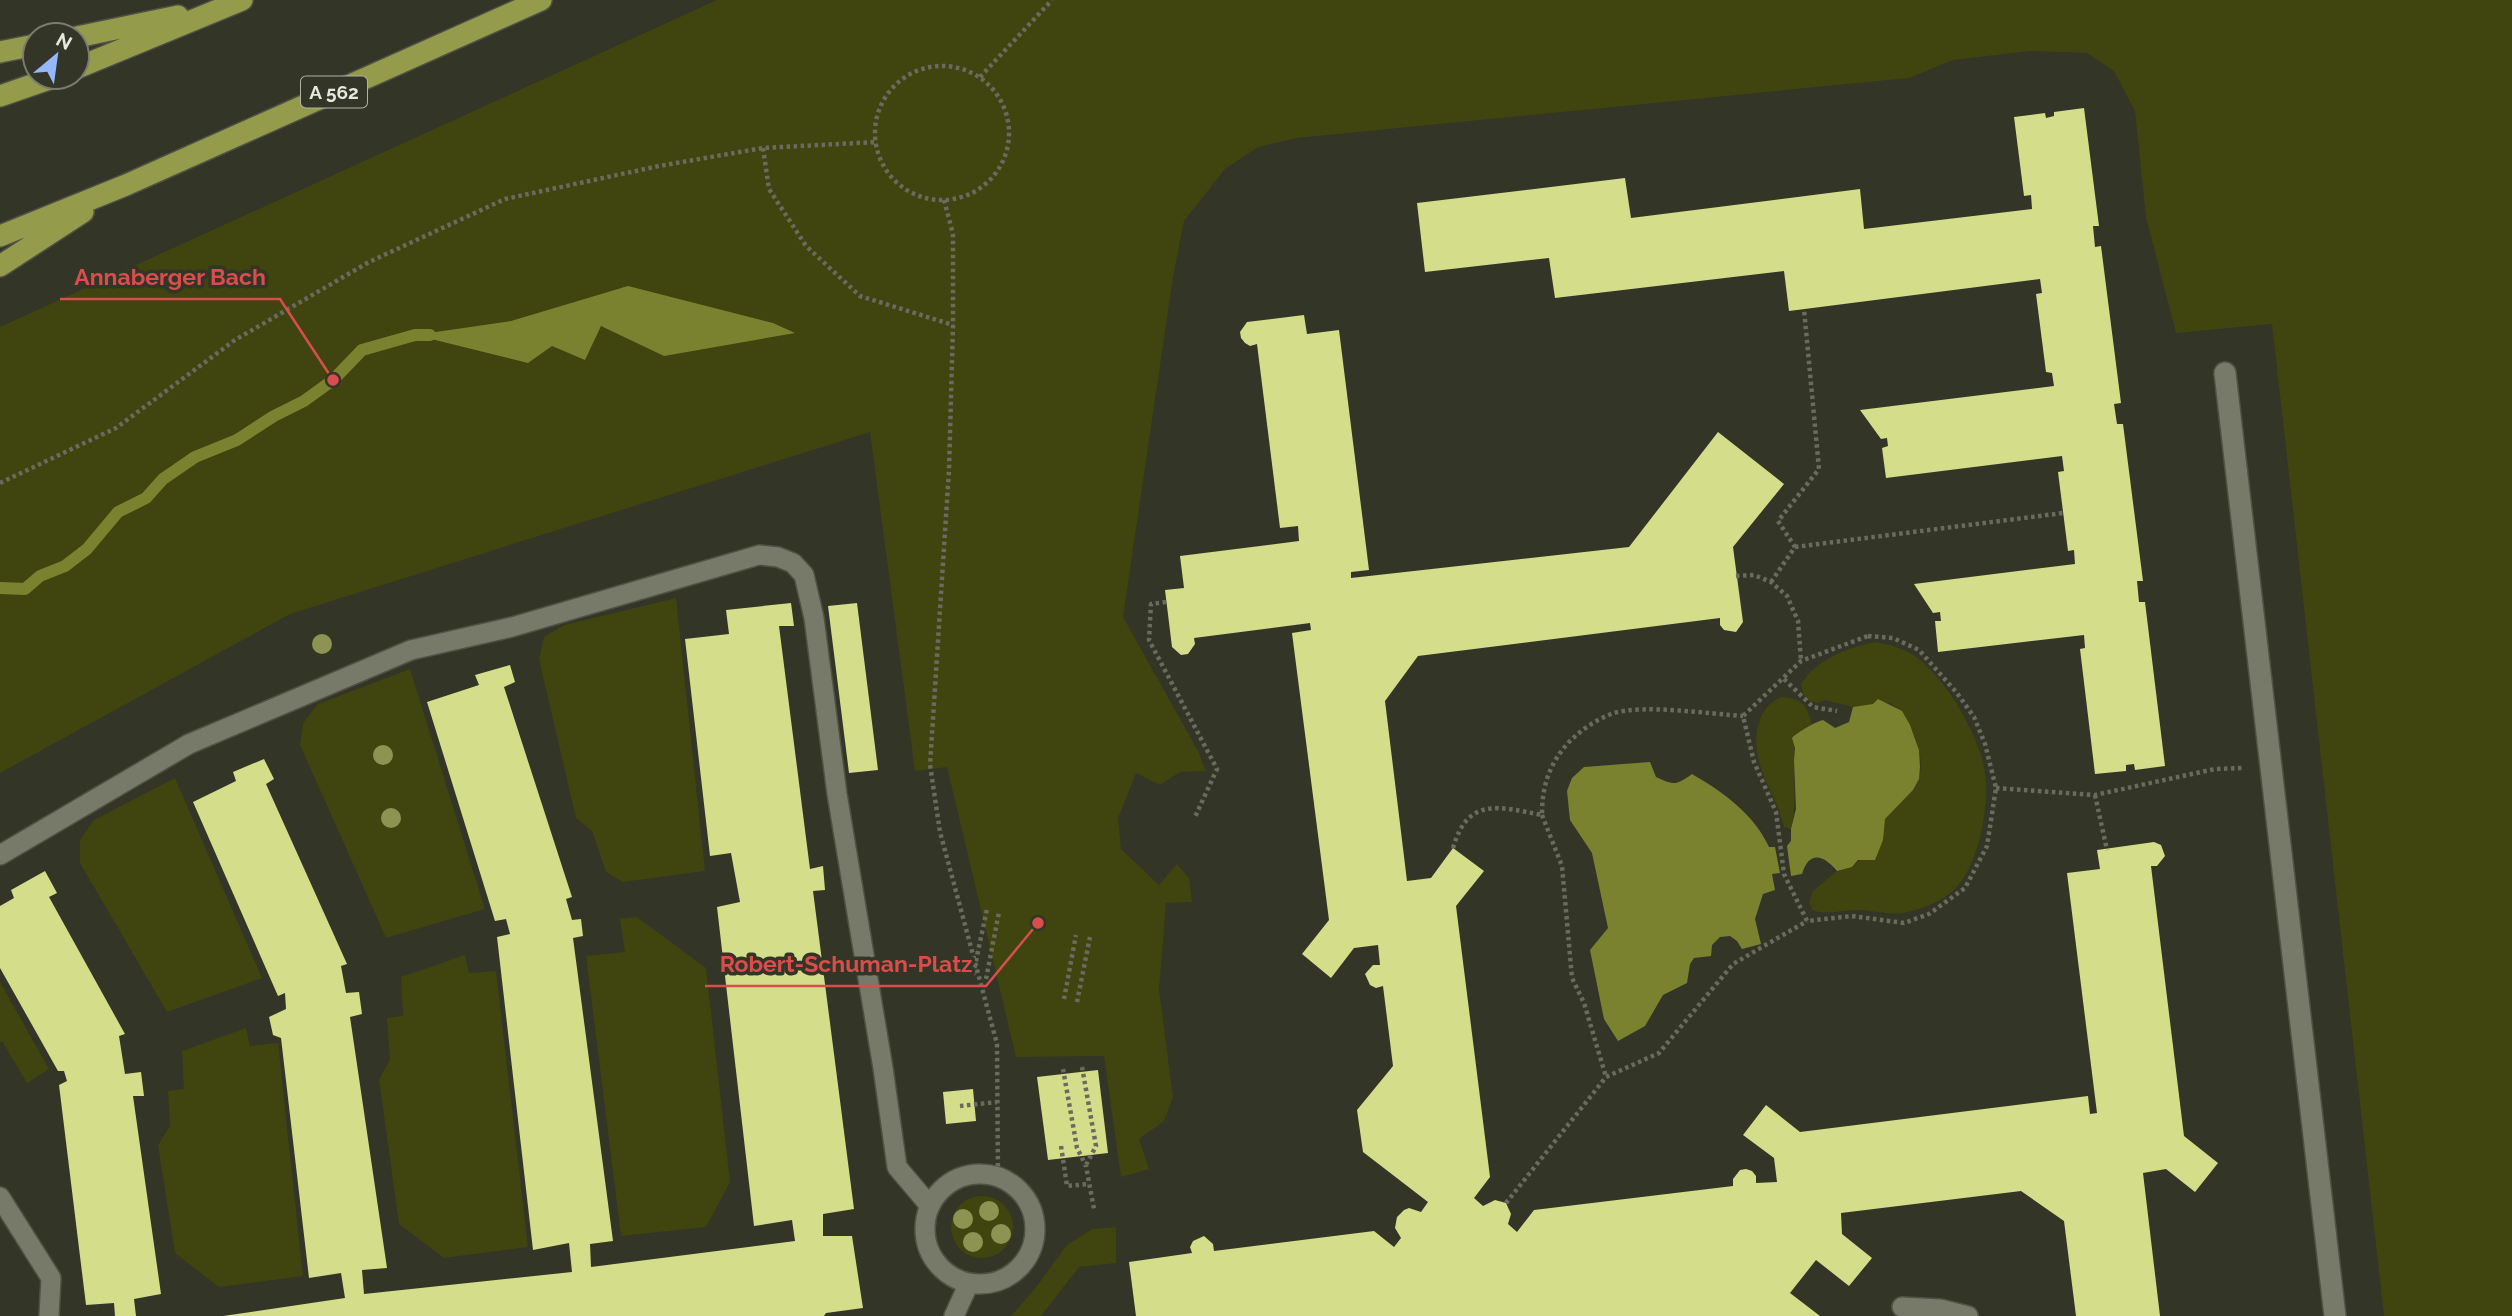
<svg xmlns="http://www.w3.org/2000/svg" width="2512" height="1316" viewBox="0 0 2512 1316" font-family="Raleway,sans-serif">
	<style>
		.green { fill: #40440f }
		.water { fill: #7b822f }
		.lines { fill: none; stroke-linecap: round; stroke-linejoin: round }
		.stream { stroke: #7b822f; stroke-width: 12 }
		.building { fill: #d4dd8a }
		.service-casing { stroke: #505145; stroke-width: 22 }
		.minor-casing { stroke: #505145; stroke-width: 24 }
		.motorway-casing { stroke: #505145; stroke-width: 24 }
		.path { stroke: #6a6b5f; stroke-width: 4.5; stroke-dasharray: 3.5 3.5; stroke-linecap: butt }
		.service { stroke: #777969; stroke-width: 19 }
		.minor { stroke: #777969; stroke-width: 21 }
		.motorway { stroke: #949c4b; stroke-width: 21 }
		.tree { fill: #8d9451 }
		.labels { text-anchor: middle; stroke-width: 7; stroke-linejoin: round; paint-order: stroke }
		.shield { fill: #333527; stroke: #b0b2a7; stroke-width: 2 }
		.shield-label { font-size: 19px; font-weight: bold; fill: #e6e7de }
		.leader { fill: none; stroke: #d94e4c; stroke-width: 2.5 }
		.callout-dot { fill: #d94e4c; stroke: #333527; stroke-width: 2.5 }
		.callout-label { font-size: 23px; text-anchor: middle; font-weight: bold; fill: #d94e4c; stroke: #333527; stroke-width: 7; stroke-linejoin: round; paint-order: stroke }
	</style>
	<rect width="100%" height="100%" fill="#333527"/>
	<path class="green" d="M717 0H2512V1316H2384L2272 324 2176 333 2146 217 2135 111 2114 71 2087 53 2030 51 1953 60 1909 78 1297 138 1258 147 1225 169 1184 221 1173 277 1123 617 1198 751 1206 771 1180 772 1160 785 1136 773 1118 818 1121 849 1159 885 1177 864 1189 878 1192 902 1166 903 1159 990 1173 1097 1164 1121 1139 1139 1149 1169 1121 1177 1104 1056 1016 1057 947 767 915 771 870 432 290 614 0 773V327Z
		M676 598 705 871 623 882 606 872 592 831 576 818 539 659 544 637 564 625Z
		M1875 642C1887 644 1899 647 1910 653 1926 662 1940 680 1951 695 1966 718 1981 746 1985 773 1990 805 1979 865 1955 889 1943 901 1924 908 1908 912 1893 916 1875 911 1860 910 1845 909 1826 916 1813 910L1809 902 1813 891 1837 871 1852 867 1883 840C1883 834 1882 824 1885 818 1893 804 1912 797 1918 781 1928 756 1910 717 1890 703L1853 707 1825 700 1817 703 1809 701 1803 694 1801 684C1817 659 1847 648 1875 642Z
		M410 669 485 909 386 938 300 745 303 723 318 704Z
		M1781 697C1802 698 1808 706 1812 725L1793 738C1796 749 1794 760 1794 772 1794 792 1796 809 1791 829L1784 827C1779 804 1766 786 1760 765 1752 741 1756 707 1781 697Z
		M175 778 262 978 167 1012 80 863V840L94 820Z
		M637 917 706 968 730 1182 706 1227 621 1236 586 956 625 952 620 919Z
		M465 955 469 973 496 971 528 1247 444 1258 399 1224 379 1079 390 1060 387 1018 403 1016 401 977Z
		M0 982 49 1069 27 1083 2 1041 0 1042Z
		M246 1028 250 1046 278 1043 303 1276 219 1287 175 1253 158 1145 170 1126 168 1091 184 1089 182 1051Z
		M951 1227a31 31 0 1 1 62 0a31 31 0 1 1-62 0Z
		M1116 1227V1263L1079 1267 1041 1316H1011L1034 1290 1067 1245 1092 1229Z"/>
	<path class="water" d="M628 286 773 323 795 333 664 356 601 326 585 360 552 346 528 363 415 335 511 321Z
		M1878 699 1902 711 1910 725 1919 750 1920 767 1919 779 1913 790 1885 819 1883 840 1875 860H1858L1852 867 1837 871C1824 855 1809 850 1802 874L1791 876 1787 846 1791 841V829L1796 809 1794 760 1795 748 1792 738C1798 732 1815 722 1823 720L1835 728 1849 722 1853 707 1873 704Z
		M1650 762 1656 777C1673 785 1676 786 1692 774 1723 792 1754 814 1769 847H1775L1780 873 1772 874 1775 890 1763 894 1755 919 1761 944 1742 949 1737 941 1730 936 1720 937 1712 945 1711 956 1694 958 1690 964 1687 983 1663 995 1645 1026 1618 1041 1604 1019 1590 950 1608 928 1592 853 1570 820 1567 791 1572 778 1584 767Z"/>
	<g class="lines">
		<path class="stream" d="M0 588 25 589 40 576 65 566 87 549 118 512 146 498 163 479 195 457 237 440 274 416 304 401 333 380 362 350 415 335H430"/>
	</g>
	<path class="building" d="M2084 108 2099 226H2093L2095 247 2101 246 2121 403 2114 404 2117 424H2123L2143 581H2137L2139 602H2145L2165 766 2135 770 2134 764 2126 765V771L2095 774 2080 649 2085 648 2084 635 1938 652 1935 621H1941L1940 612 1933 613 1914 584 2075 564 2074 550 2068 551 2058 472 2064 471 2062 456 1886 478 1882 448 1888 446 1887 438 1881 439 1860 410 2054 386 2052 373 2046 372 2036 294 2042 293 2040 279 1789 311 1784 271 1555 298 1549 258 1425 272 1417 203 1625 178 1631 218 1860 189 1864 229 2032 209 2031 195 2024 196 2014 117 2045 113 2046 118 2054 116V112Z
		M1304 315 1307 334 1339 330 1369 570 1351 572V578L1629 547 1718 432 1784 484 1733 547 1743 622 1736 632 1724 630 1720 625V618L1418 656 1385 701 1407 881 1431 878 1453 848 1484 871 1456 906 1490 1177 1474 1198 1483 1206 1495 1200 1506 1203 1511 1214 1508 1224 1517 1232 1534 1210 1733 1186V1179L1740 1170 1746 1169 1752 1171 1756 1176V1183L1777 1182 1774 1158 1743 1135 1766 1105 1800 1132 2088 1096 2090 1114 2097 1113 2067 873 2100 869 2097 850 2154 842 2161 845 2165 856 2157 866H2151L2184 1136 2218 1163 2195 1192 2166 1169 2143 1173 2160 1316H2076L2064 1221 2021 1191 1841 1213 1842 1234 1872 1258 1849 1286 1816 1260 1790 1293 1820 1316H1136L1129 1262 1192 1253 1190 1247 1193 1241 1204 1236 1213 1244 1214 1251 1374 1231 1394 1247 1401 1238 1395 1228 1397 1217 1404 1210 1409 1208 1421 1212 1428 1202 1363 1152 1357 1110 1393 1066 1383 986 1376 988 1370 985 1365 974 1373 965H1380L1378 945 1354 948 1331 978 1302 954 1329 920 1292 633 1311 630 1310 623 1194 638 1195 644 1188 654 1181 655 1172 647 1165 590 1184 588 1180 556 1299 541 1298 526 1280 528 1257 344 1250 346 1245 343 1241 338 1240 332 1247 322Z
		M791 603 794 626H779L810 869 823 866 825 890 813 891 854 1209 823 1214V1236H852L863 1308 826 1313 824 1316H223L345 1298 341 1273 309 1278 281 1038 273 1035 269 1017 286 1009 285 993 278 996 193 802 236 781 233 772 264 759 274 779 266 784 347 964 341 966 346 993 359 992 362 1014 350 1017 387 1268 362 1270 364 1294 572 1272 569 1243 533 1250 497 937 510 934 506 919 495 921 427 702 479 685 475 675 510 665 515 682 504 687 572 897 566 899 572 920 581 919 583 936 573 938 613 1241 590 1244 591 1267 795 1241 792 1220 754 1226 717 907 740 902 731 853 710 856 685 639 729 634 726 610Z
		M857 603 878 770 849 773 828 606Z
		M45 871 57 893 49 897 125 1034 119 1036 125 1074 141 1072 144 1096H133L161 1294 134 1299 136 1316H115L114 1303 86 1305 59 1085 67 1081 64 1071H58L0 968V906L14 898 11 890Z
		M1098 1070 1108 1153 1048 1160 1037 1077Z
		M973 1089 976 1121 946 1124 943 1092Z"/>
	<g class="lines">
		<defs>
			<path id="service" d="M0 855 189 744 411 650 512 627 759 555 778 557 793 563 804 575 814 618 837 794 883 1068 897 1167 930 1206
				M925 1229a55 55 0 1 1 110 0a55 55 0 1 1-110 0Z
				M0 1197 51 1278 49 1316
				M1902 1307 1940 1309 1968 1316
				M954 1316 969 1283"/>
			<path id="minor" d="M2225 373 2335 1316"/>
			<path id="motorway" d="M77 37 178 16
				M0 52 35 45
				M77 68 242 0
				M0 96 55 77
				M0 236 126 185 541 0
				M0 266 83 212"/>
		</defs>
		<use href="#service" class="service-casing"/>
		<use href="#minor" class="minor-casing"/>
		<use href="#motorway" class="motorway-casing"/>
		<path class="path" d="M875 133a67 67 0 1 1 134 0a67 67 0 1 1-134 0Z
			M980 77 1052 0
			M763 148 769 189 806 246 860 296 953 325
			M944 200 953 234V325L949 470 930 765 940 832 997 1044 998 1177
			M0 483 116 428 235 340 369 262 505 199 659 166 763 148 876 142
			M1795 547 2063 513
			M1736 576 1754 575 1771 582 1787 596 1798 621 1801 661
			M1771 582 1795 547 1778 521 1819 469 1804 309
			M1166 602 1151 604 1149 640 1217 769 1195 817
			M1868 636 1893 638 1919 650 1957 693 1974 717 1985 744 1996 788 1987 846 1965 888 1929 914 1904 923 1852 916 1807 921 1784 874 1776 812 1754 762 1743 716 1801 661Z
			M1784 679 1813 707 1837 711
			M1996 788 2095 795 2215 769 2242 768
			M2095 795 2107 850
			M1542 815 1562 866 1572 978 1584 1003 1606 1077
			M1453 848C1468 796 1499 807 1542 815 1542 786 1549 764 1569 742 1582 729 1597 719 1614 713 1643 704 1711 714 1743 716
			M973 975 987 909
			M986 979 999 912
			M1064 999 1076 935
			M1077 1002 1090 937
			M1082 1067 1096 1146 1086 1165
			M1063 1069 1077 1148 1086 1166 1094 1209
			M960 1106 997 1102
			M1061 1146 1067 1186 1089 1184
			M1506 1203 1606 1077 1659 1053 1733 964 1807 921"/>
		<use href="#service" class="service"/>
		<use href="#minor" class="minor"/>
		<use href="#motorway" class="motorway"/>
	</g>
	<g class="tree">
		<circle cx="322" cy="644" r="10"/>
		<circle cx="383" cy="755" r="10"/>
		<circle cx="391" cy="818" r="10"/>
		<circle cx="989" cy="1211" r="10"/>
		<circle cx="963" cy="1219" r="10"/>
		<circle cx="1001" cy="1234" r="10"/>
		<circle cx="973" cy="1242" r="10"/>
	</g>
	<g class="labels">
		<rect class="shield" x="301" y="76.5" width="66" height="31" rx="5"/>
		<g class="shield-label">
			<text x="334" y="99">A 562</text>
		</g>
	</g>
	<path class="leader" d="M333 380L280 299H60M1038 923L986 986H705"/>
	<g class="callout-dot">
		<circle cx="333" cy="380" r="7"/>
		<circle cx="1038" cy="923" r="7"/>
	</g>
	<g class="callout-label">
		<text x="170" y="285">Annaberger Bach</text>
		<text x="846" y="972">Robert-Schuman-Platz</text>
	</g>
	<g transform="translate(56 56) rotate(29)"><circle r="33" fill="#333527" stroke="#7b7c70" stroke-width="2"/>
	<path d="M0-5L12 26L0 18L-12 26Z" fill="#94b7fd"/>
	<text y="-10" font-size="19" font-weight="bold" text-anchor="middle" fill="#e6e7de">N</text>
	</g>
</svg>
